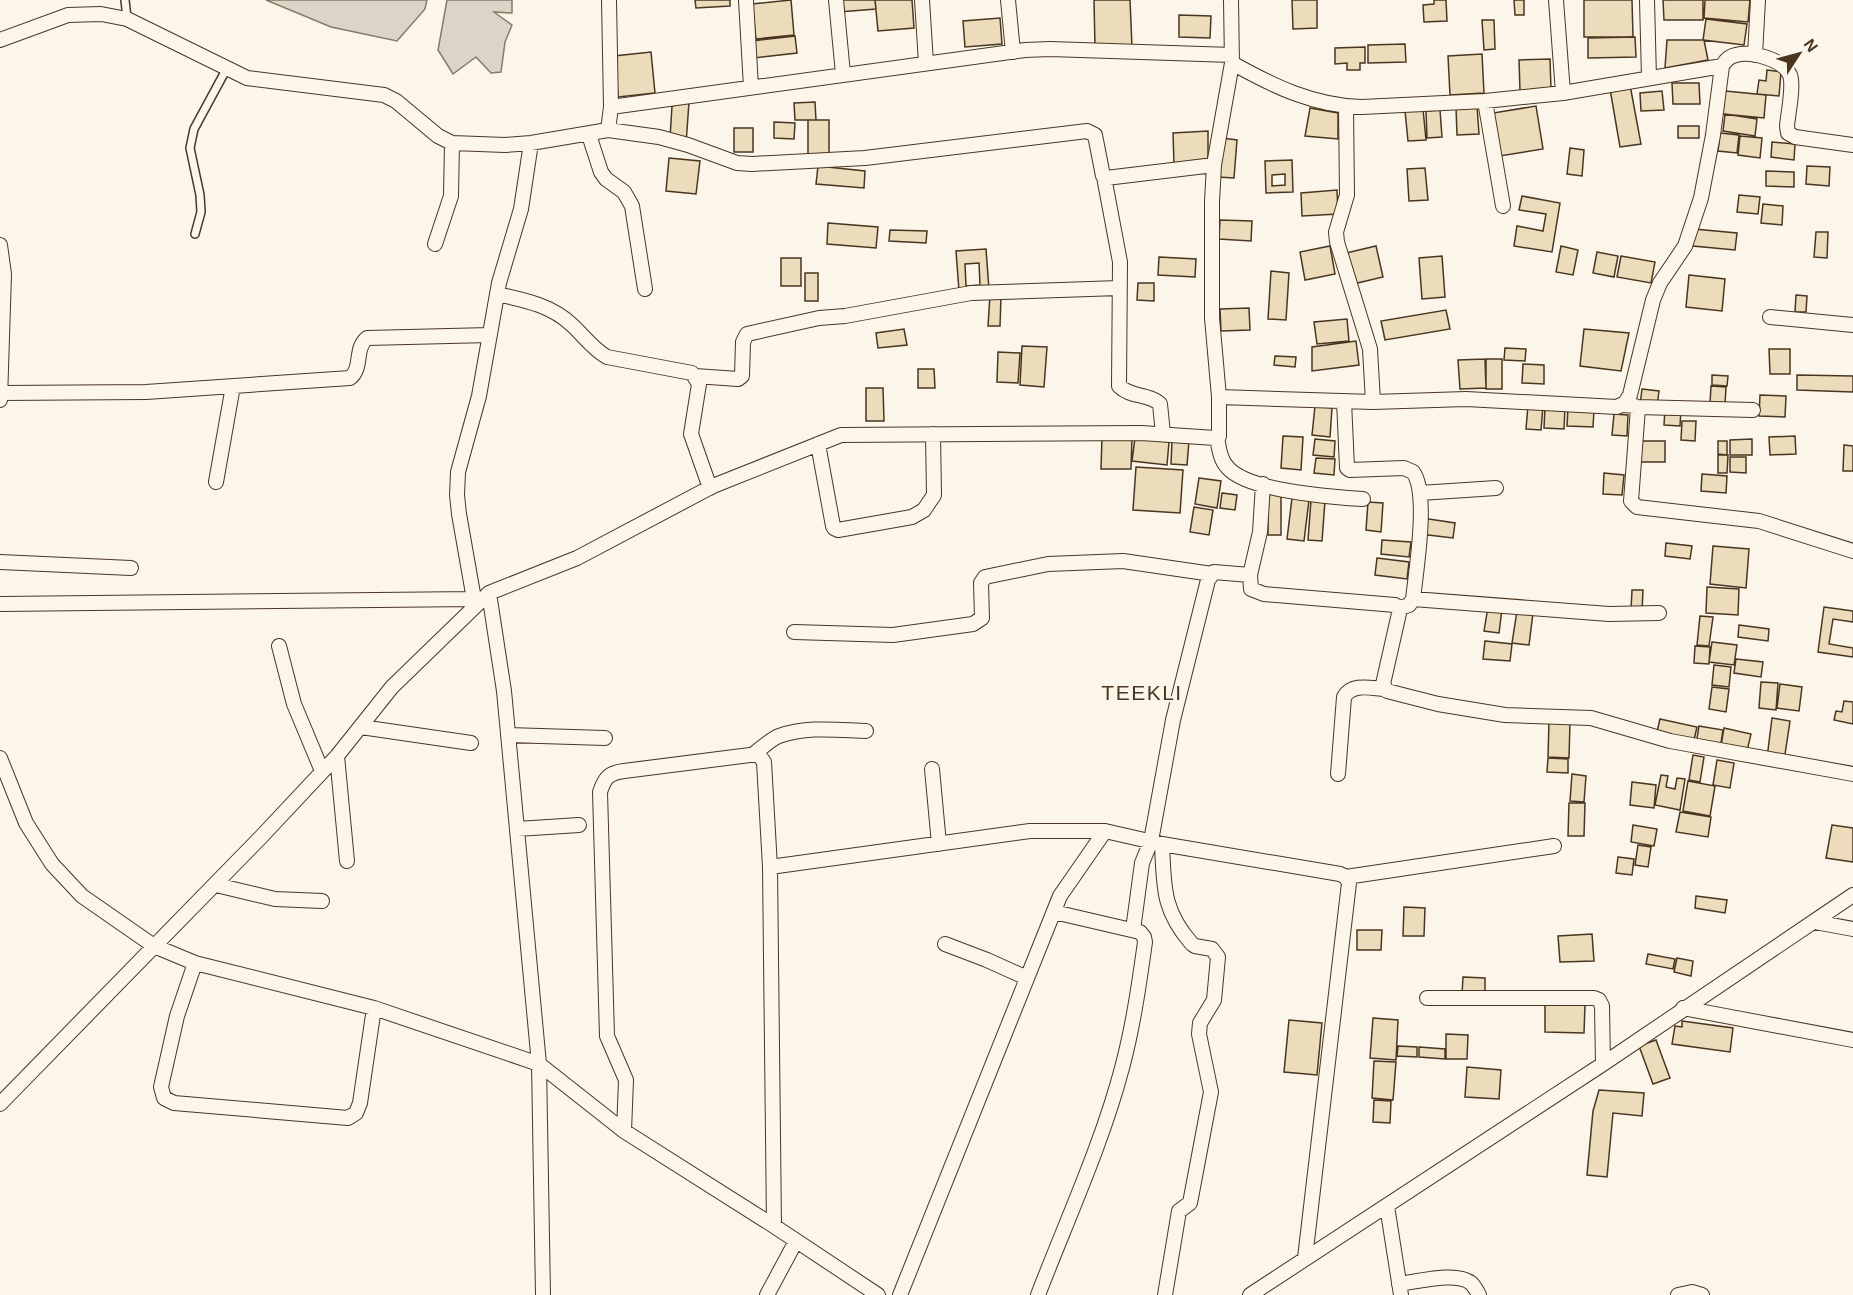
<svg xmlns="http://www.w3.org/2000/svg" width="1853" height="1295" viewBox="0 0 1853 1295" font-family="Arial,sans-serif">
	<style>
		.water { fill: #dcd4c6; stroke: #887966; stroke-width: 1.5 }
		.building { fill: #ecdcbc; stroke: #4a3520; stroke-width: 1.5; fill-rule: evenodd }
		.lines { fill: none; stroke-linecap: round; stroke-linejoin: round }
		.service-casing { stroke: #4a3520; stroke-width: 10 }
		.minor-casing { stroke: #4a3520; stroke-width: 16 }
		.service { stroke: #fbf6e9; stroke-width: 7 }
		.minor { stroke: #fbf6e9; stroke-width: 14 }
		.labels { text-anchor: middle; stroke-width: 4.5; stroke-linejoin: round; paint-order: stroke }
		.quarter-label { font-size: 21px; letter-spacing: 1.5px; fill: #4a3520; stroke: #fbf6e9 }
	</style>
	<rect width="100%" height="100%" fill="#fbf6e9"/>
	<path class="water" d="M266 0H427L425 9 397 41 331 27Z
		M447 0H512V13L494 12 512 25 505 42 501 72 491 73 476 57 453 74 438 50Z"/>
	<path class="building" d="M695 0H730V6L696 8Z
		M791 0 794 35 756 39 752 4Z
		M838 0H875L876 9 839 12Z
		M875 0H912L914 28 878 31Z
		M1094 0H1130L1132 47 1095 48Z
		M1292 0H1317V28L1293 29Z
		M1434 0H1446L1447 21 1424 22 1423 5 1434 4Z
		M1514 0H1524V15H1515Z
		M1584 0H1632L1633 37H1584Z
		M1663 0H1703V20H1664Z
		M1705 0H1750L1748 22 1704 18Z
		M1179 15 1211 16 1210 38 1179 37Z
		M1000 18 1002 44 965 47 963 21Z
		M1706 19 1747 24 1744 45 1703 40Z
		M1482 20H1494L1495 49 1484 50Z
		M795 36 797 53 754 58 752 41Z
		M1635 37 1636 57 1588 58V38Z
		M1667 40H1704L1708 60 1665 68Z
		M1405 44 1406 62 1368 63V45Z
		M1365 47V63H1360V70H1347V63L1335 64V48Z
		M651 52 655 93 618 97 614 56Z
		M1482 54 1484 93 1450 95 1448 56Z
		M1550 59 1551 89 1520 91 1519 60Z
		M1767 70 1781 72 1779 96 1757 94 1759 80 1766 81Z
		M1672 83H1699L1700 104H1673Z
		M1630 85 1641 144 1620 147 1610 89Z
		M1662 91 1664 110 1641 111 1640 93Z
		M1725 91 1766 95 1764 118 1723 114Z
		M689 102 686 144 670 138 672 106Z
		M815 102 816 120H795L794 103Z
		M1477 106 1479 134 1457 135 1456 107Z
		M1536 106 1543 149 1500 156 1493 113Z
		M1310 108 1338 113V139L1305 136Z
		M1423 109 1426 140 1408 141 1405 111Z
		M1440 110 1442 137 1427 138 1426 111Z
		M1725 114 1757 119 1755 136 1723 131Z
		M808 120H829V157L808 158Z
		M774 122 795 123 794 139 774 138Z
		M1678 126H1699V138H1678Z
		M734 128H753V152H734Z
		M1208 131V161L1174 164 1173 133Z
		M1720 133 1739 135 1737 153 1718 151Z
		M1740 136 1762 138 1760 158 1738 155Z
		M1222 138 1237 140 1234 178 1218 177Z
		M1772 142 1795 144 1794 160 1771 157Z
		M1570 148 1584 150 1582 176 1567 174Z
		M669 158 700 161 696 194 666 191Z
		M1292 160 1293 192 1266 193 1265 161ZM1285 174V185L1272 186V175Z
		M818 166 865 171 864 188 816 184Z
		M1807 166 1830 167 1829 186 1806 184Z
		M1425 168 1428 200 1409 201 1407 169Z
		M1766 171 1794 172V187L1766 186Z
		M1337 190 1338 214 1302 216 1301 193Z
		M1739 195 1760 197 1758 214 1737 212Z
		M1522 196 1560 203 1552 252 1514 246 1517 226 1543 231 1546 214 1519 210Z
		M1763 204 1783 206 1782 225 1761 223Z
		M1220 220 1252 221 1251 241 1219 239Z
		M828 223 878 227 876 248 827 244Z
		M1694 229 1737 233 1735 250 1693 246Z
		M890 230 927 231 926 243 889 241Z
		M1816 232H1828L1827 258 1814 257Z
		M1330 246 1335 274 1305 280 1300 252Z
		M1376 246 1383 277 1353 284 1346 253Z
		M1561 246 1578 250 1573 275 1556 272Z
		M986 249 989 289 959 291 956 251ZM979 263 980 285 966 286 965 264Z
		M1597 252 1618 256 1614 277 1593 273Z
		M1442 256 1445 297 1422 299 1419 258Z
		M1621 256 1655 262 1651 283 1617 277Z
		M1159 257 1196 259 1195 277 1158 275Z
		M781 258H801V286H781Z
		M1271 271 1289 273 1286 320 1268 319Z
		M805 273H818V301H805Z
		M1689 275 1725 279 1722 311 1686 307Z
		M1138 283H1154V301L1137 300Z
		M990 295 1001 296 1000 326H988Z
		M1796 295 1807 296 1806 312H1795Z
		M1249 308 1250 330 1221 331 1220 309Z
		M1446 310 1450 329 1385 340 1381 321Z
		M1347 319 1349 341 1317 344 1314 322Z
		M904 329 907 345 878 348 876 333Z
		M1584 329 1629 333 1621 371 1580 366Z
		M1356 341 1359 365 1312 371V347Z
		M1022 346 1047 347 1044 387 1020 385Z
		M1505 348 1526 349 1525 361 1504 360Z
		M1769 349H1790V374H1770Z
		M998 352 1020 353 1018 383 997 382Z
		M1275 356 1296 357 1295 367 1274 365Z
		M1485 359 1486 388 1460 389 1458 360Z
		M1486 359H1502V389H1486Z
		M1523 364 1544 365V384L1522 383Z
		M918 369H934L935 388H918Z
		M1712 375 1728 376 1727 386 1712 385Z
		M1797 375 1853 376V392L1797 390Z
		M1711 386 1726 387 1725 405 1710 404Z
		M866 388H883L884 421H866Z
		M1642 389 1659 391 1657 407 1640 405Z
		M1760 395 1786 396 1785 417 1759 416Z
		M1528 405 1543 406 1541 430 1526 429Z
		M1315 406 1332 408 1330 437 1312 435Z
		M1545 407 1565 408 1564 429 1544 428Z
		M1568 408 1594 410 1593 427 1567 426Z
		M1665 408 1681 409 1680 426 1664 425Z
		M1614 414 1628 415 1627 436 1612 435Z
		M1682 421H1696L1695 441 1681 440Z
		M1283 436 1303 437 1301 470 1281 468Z
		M1795 436 1796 454 1770 455 1769 437Z
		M1102 437 1132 438 1131 469H1101Z
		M1135 438 1169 442 1167 465 1132 461Z
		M1315 439 1335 441 1334 457 1313 455Z
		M1752 439V455H1730V440Z
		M1172 440 1189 441 1187 465 1171 464Z
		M1636 441H1665V462H1637Z
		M1718 441H1727V455L1718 454Z
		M1844 445 1853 446V471H1843Z
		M1718 455H1728L1727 473H1718Z
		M1730 457H1746V473L1730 472Z
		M1316 458 1335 459 1334 475 1314 473Z
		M1136 467 1183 470 1180 513 1133 510Z
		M1604 473 1624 475 1622 495 1603 494Z
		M1702 474 1727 476 1726 493 1701 491Z
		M1199 478 1221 481 1217 508 1195 504Z
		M1222 493 1237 495 1235 510 1220 508Z
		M1268 494H1281V535H1268Z
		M1292 498 1309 500 1304 541 1287 539Z
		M1311 500 1325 501 1322 541 1308 540Z
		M1368 502 1383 503 1381 532 1366 530Z
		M1194 507 1213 510 1209 535 1190 532Z
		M1422 518 1455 523 1453 538 1420 534Z
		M1382 540 1411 542 1409 557 1381 554Z
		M1666 543 1692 546 1690 559 1665 556Z
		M1713 546 1749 549 1746 588 1710 584Z
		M1377 558 1409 562 1407 579 1375 575Z
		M1707 587 1739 589 1738 615 1706 613Z
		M1632 590H1643L1642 611 1631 610Z
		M1488 607 1502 609 1499 633 1484 631Z
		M1824 607 1853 611V622L1833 619 1829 644 1853 648V657L1818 652Z
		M1517 611 1533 613 1529 645 1512 643Z
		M1700 616 1713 617 1709 646 1697 645Z
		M1739 625 1769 629 1768 641 1738 637Z
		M1485 641 1512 644 1510 661 1483 659Z
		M1712 642 1737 645 1734 665 1709 662Z
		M1695 646 1710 647 1709 664 1694 663Z
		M1736 659 1763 662 1761 677 1734 673Z
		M1714 665 1731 667 1729 687 1712 685Z
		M1761 682 1778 683 1776 710 1759 708Z
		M1780 684 1802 687 1799 711 1777 708Z
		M1712 687 1729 689 1726 712 1709 709Z
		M1844 701 1853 702V724L1834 720 1836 711 1842 712Z
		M1772 718 1790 721 1784 761 1767 758Z
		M1660 719 1697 727 1693 744 1656 736Z
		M1549 721 1570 722 1569 758 1548 757Z
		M1699 726 1723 730 1720 749 1696 744Z
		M1724 728 1751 734 1747 751 1721 746Z
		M1693 755 1704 757 1700 782 1689 780Z
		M1548 758 1568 759V773L1547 772Z
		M1717 760 1734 763 1730 788 1713 785Z
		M1572 774 1586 776 1584 802 1570 801Z
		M1661 775 1668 776 1666 787 1675 789 1677 778 1685 779 1680 810 1655 805Z
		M1688 781 1715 786 1710 816 1683 811Z
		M1632 782 1656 785 1654 808 1630 805Z
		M1569 803H1585L1584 836H1568Z
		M1680 812 1711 817 1708 837 1676 832Z
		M1633 825 1657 829 1654 846 1631 842Z
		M1832 825 1853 828V862L1826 858Z
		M1638 845 1651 847 1648 867 1635 865Z
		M1618 857 1634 859 1632 875 1616 873Z
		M1696 896 1727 900 1725 913 1695 908Z
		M1404 907 1425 908 1424 936H1403Z
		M1357 930H1382L1381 950H1357Z
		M1592 934 1594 961 1560 962 1558 936Z
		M1648 954 1675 959 1673 969 1646 964Z
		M1677 958 1693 961 1691 976 1674 972Z
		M1463 977 1485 978V996L1462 994Z
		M1545 1004 1585 1005 1584 1033 1545 1032Z
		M1373 1018 1398 1020 1396 1060 1370 1058Z
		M1289 1020 1322 1023 1317 1075 1284 1072Z
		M1682 1021 1733 1028 1730 1052 1672 1044 1675 1026 1682 1027Z
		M1446 1034 1468 1035 1467 1059H1446Z
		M1656 1040 1670 1078 1653 1084 1639 1046Z
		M1398 1046 1417 1047V1057L1397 1056Z
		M1419 1047 1445 1049V1059L1419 1057Z
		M1374 1061 1396 1062 1393 1100 1372 1098Z
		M1467 1067 1501 1070 1499 1099 1465 1097Z
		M1599 1090 1644 1093 1642 1116 1613 1113 1607 1177 1587 1175 1593 1111Z
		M1374 1100 1391 1101 1390 1123 1373 1122Z"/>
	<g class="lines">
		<defs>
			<path id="service" d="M125 0 127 18
				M195 234 201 212 200 195 190 148 194 129 227 68"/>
			<path id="minor" d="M609 0 611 107
				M746 0 751 87
				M836 0 843 74
				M922 0 926 63
				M1008 0 1013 52
				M1556 0 1563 93
				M1647 0 1649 78
				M0 40 68 15 101 14 127 19 247 78 384 95 396 101 438 136 452 143 505 145 531 143 608 130 659 137 688 145 737 163 752 164 865 158 1087 131 1095 135 1103 176 1106 178 1214 165
				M1755 55 1758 0
				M1232 63C1273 86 1314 106 1362 107L1485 101 1563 93 1722 66
				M1485 101 1503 206
				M1346 107 1347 195 1336 232 1337 242 1370 349 1373 402
				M608 130 611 107 1025 50 1050 49 1232 55
				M589 135 601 172 606 179 624 192 632 206 645 289
				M1104 177 1120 262 1119 386C1131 398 1148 393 1160 404L1163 434
				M435 244 451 196 452 143
				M0 245 4 274 0 400
				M497 294C524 300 551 305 572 325 584 336 593 349 607 357L692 373 699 384 691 434 710 488
				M1770 317 1853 325
				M695 376 738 379 742 376 743 342 747 334 819 318 845 316 971 293 1119 288
				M1 393 146 392 350 378C363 368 354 349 367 338L490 335
				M1219 397 1373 402 1466 399 1617 407 1625 403 1630 395 1653 300 1660 283 1685 246 1701 198 1713 135 1722 66C1725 61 1730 56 1736 55 1751 51 1783 59 1790 75 1794 86 1788 114 1787 126L1788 133 1795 137 1853 145
				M1344 401 1347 468 1350 470 1404 468 1413 472C1429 493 1416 571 1413 599L1409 605 1400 608
				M1623 405 1635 406 1638 408 1631 501 1637 507 1759 521 1853 551
				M1637 407 1753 410
				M1217 437C1219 448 1220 460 1228 468 1249 491 1331 497 1363 499
				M818 444 833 526 834 528 838 530 912 517 924 510 934 495 933 434
				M216 482 233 386
				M1263 484 1260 532 1250 575 1251 589 1264 594 1395 605 1400 609 1383 684 1387 691 1438 704 1505 715 1591 718 1670 741 1853 774
				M1420 493 1496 488
				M0 562 131 568
				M489 593 504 691 539 1064 543 1295
				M1413 599 1609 614 1659 613
				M0 604 474 599
				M475 605 459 514 457 495 458 472 479 396 499 283 521 209 531 143
				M794 632 893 635 973 624 982 618 981 583 985 577 1048 564 1123 561 1212 574
				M279 646 294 704 322 771
				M361 727 471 743
				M508 735 605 738
				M755 753C763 747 771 739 779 736 807 726 837 730 866 731
				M337 756 347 861
				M0 758 26 823 52 864 82 896 154 946 195 963 374 1008 539 1064 624 1131 774 1226 878 1295
				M932 769 939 844
				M1338 774 1344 697C1352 683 1370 688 1384 689
				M517 829 579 825
				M1162 844C1164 886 1162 910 1192 944L1195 946 1212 949 1218 957 1214 1000 1200 1023 1199 1034 1211 1092 1190 1203 1179 1211 1165 1295
				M770 867 1030 831H1105L1162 844 1340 874 1346 877 1554 846
				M216 885 275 899 322 901
				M1815 922 1853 929
				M1133 930 1142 863 1151 841 1173 720 1208 580 1214 572 1250 575
				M945 944 987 960 1027 978
				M195 963 177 1016 161 1087 164 1098 174 1103 348 1118 356 1113 360 1103 374 1008
				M1427 998H1594L1599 1000 1602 1006 1603 1064
				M1683 1008 1853 1040
				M0 1104 261 837 337 756 392 687 489 593 577 558 713 486 841 435 1141 433 1215 438 1219 436V397L1212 318V202L1214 165 1232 63 1231 0
				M624 1131 626 1080 607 1036 600 792C605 777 609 773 624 771L758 754 764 762 770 867 774 1226
				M1387 1206 1401 1295
				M1305 1258 1349 883 1346 877
				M1399 1284C1417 1282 1456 1271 1471 1283 1474 1286 1477 1291 1479 1295
				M767 1295 796 1241
				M900 1295 1060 896 1105 831
				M1038 1295C1066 1222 1102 1144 1122 1068 1133 1027 1139 985 1145 942L1144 937 1140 932 1054 912
				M1250 1295 1603 1064 1853 895
				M1678 1295 1692 1292 1702 1295"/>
		</defs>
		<use href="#service" class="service-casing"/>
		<use href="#minor" class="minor-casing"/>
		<use href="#service" class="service"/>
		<use href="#minor" class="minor"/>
	</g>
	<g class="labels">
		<g class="quarter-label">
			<text x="1142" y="700">TEEKLI</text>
		</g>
	</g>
	<g transform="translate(1799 54) rotate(54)" stroke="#fbf6e9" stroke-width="4.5" paint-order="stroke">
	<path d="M0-4.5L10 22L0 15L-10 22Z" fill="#4a3520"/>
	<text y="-9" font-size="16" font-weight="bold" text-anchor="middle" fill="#4a3520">N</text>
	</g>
</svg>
